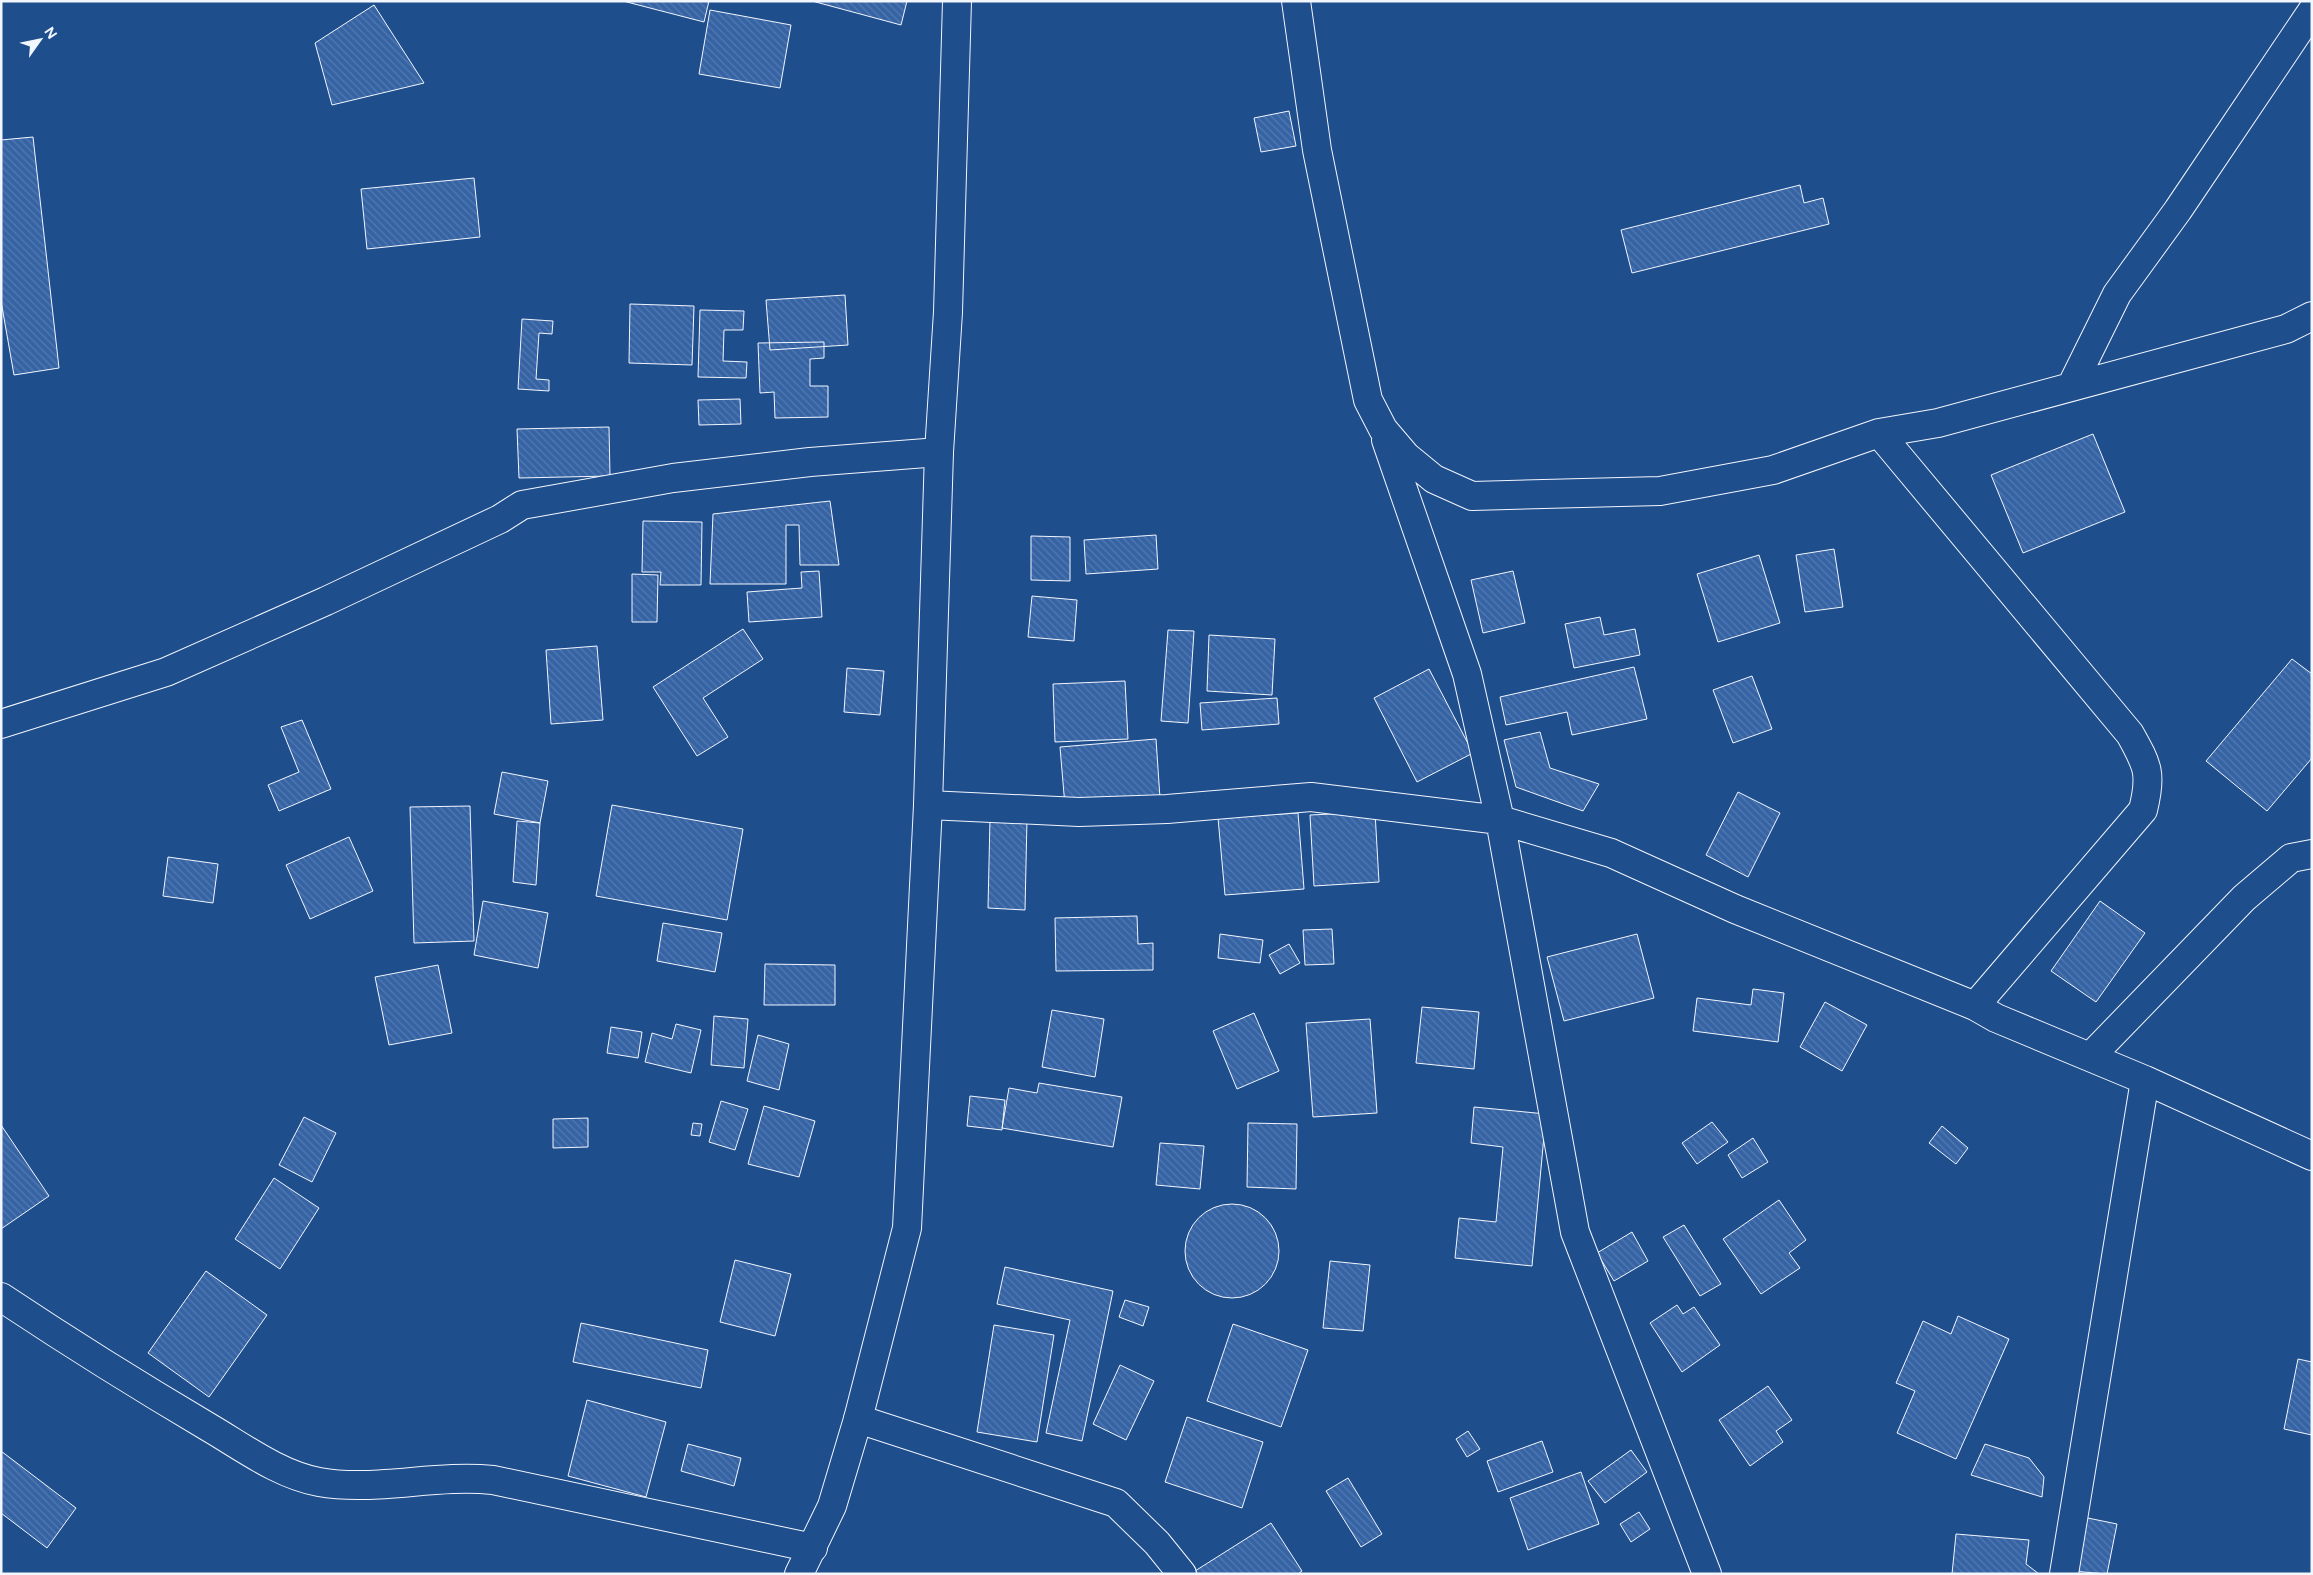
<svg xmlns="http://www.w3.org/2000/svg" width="2313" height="1575" viewBox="0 0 2313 1575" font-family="Figtree,sans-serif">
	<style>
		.building { fill: url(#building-back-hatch); stroke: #f2f6ff }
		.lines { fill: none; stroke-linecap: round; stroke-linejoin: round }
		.minor-casing { stroke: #f2f6ff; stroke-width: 30 }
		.primary-casing { stroke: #f2f6ff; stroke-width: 30 }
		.minor { stroke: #1f4e8c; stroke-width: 28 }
		.primary { stroke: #1f4e8c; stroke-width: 28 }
	</style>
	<defs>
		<pattern id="building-back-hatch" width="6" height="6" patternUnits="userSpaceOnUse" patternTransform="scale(1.25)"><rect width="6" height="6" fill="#3563a3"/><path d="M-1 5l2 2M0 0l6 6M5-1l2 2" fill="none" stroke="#537ab1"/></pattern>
	</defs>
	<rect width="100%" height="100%" fill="#1f4e8c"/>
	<path class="building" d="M623 1H709L704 22Z
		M812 1H907L901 25Z
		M374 5 424 83 332 105 315 43Z
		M710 10 791 25 780 88 699 74Z
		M1289 111 1296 146 1261 152 1254 118Z
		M33 137 59 368 14 375 1 301V140Z
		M474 178 480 237 367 249 361 189Z
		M1800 185 1804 203 1823 198 1829 224 1632 273 1621 230Z
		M845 295 848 345 770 350 766 300Z
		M630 304 694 306 692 365 629 363Z
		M700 310 744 311 743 330H724L723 361 747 362 746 378 698 377Z
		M522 319 553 321 552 334 539 333 536 379 549 380V391L518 389Z
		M824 342V358L810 359V386H828V417L775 418 774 392 760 393 758 343Z
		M740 399 741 424 699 425 698 400Z
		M609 427 610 476 519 478 517 429Z
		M2093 434 2125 512 2023 553 1991 475Z
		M830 501 839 565H800L799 525H786V584H710L713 514Z
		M643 521 702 522 701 585H660L661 572H642Z
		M1156 535 1158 569 1086 574 1084 540Z
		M1031 536 1070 537V581L1031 580Z
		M1834 549 1843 607 1805 612 1796 555Z
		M1759 555 1780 623 1718 642 1697 574Z
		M819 571 822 617 749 622 747 592 802 588 801 572Z
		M1513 571 1525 623 1483 633 1471 580Z
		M632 574 658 575 657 622H632Z
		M1032 596 1077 600 1074 641 1028 637Z
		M1600 617 1604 635 1635 629 1640 655 1574 668 1565 624Z
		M743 629 763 659 703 698 728 737 697 756 653 687Z
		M1168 630 1194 631 1188 723 1161 721Z
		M1209 635 1275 639 1272 695 1207 691Z
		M597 646 603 720 551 724 546 650Z
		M2292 659 2312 674V758L2267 811 2206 761Z
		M1634 667 1647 719 1572 735 1567 712 1506 725 1500 697Z
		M847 668 884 671 880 715 844 712Z
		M1429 669 1473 753 1417 782 1374 698Z
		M1752 676 1772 729 1733 743 1713 690Z
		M1125 681 1128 739 1055 742 1053 684Z
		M1277 698 1279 724 1202 730 1200 703Z
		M302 720 331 789 279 811 268 785 299 772 281 727Z
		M1540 732 1550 768 1599 784 1583 811 1516 787 1504 740Z
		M1156 739 1160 798 1065 806 1060 747Z
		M502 772 548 781 540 823 494 814Z
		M1738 792 1780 813 1748 877 1706 855Z
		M612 805 743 829 727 920 596 896Z
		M470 806 474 941 414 943 410 807Z
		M1375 812 1379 882 1314 886 1310 815Z
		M1298 813 1304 889 1225 895 1218 818Z
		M990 818 1027 819 1025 910 988 908Z
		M517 821 540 823 536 885 513 882Z
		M349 837 373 891 310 919 286 865Z
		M168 857 218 864 213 903 163 896Z
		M483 901 548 913 538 968 474 955Z
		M2100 901 2145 933 2096 1002 2051 971Z
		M1137 916 1138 944 1153 943V970L1056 971 1055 918Z
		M663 923 722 933 715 972 657 961Z
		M1332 929 1334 964 1305 965 1303 930Z
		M1220 934 1263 940 1260 963 1218 958Z
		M1637 934 1654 998 1564 1021 1547 957Z
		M1289 944 1300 963 1280 974 1269 955Z
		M765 964 835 965V1005H764Z
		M438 965 452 1033 389 1045 375 977Z
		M1753 989 1784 993 1778 1042 1693 1031 1697 998 1751 1005Z
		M1825 1002 1867 1025 1842 1071 1800 1047Z
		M1422 1007 1479 1012 1474 1069 1416 1063Z
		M1052 1010 1104 1019 1095 1077 1042 1067Z
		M1254 1013 1279 1071 1237 1089 1213 1031Z
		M714 1016 748 1019 744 1068 711 1065Z
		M1370 1019 1377 1113 1313 1117 1306 1023Z
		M676 1024 701 1030 691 1073 645 1062 652 1033 672 1039Z
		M611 1027 642 1032 638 1058 607 1053Z
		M758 1035 789 1044 779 1090 747 1081Z
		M1039 1083 1122 1097 1113 1147 1002 1128 1009 1088 1037 1093Z
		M970 1096 1005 1100 1002 1130 967 1126Z
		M721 1101 748 1109 735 1150 709 1142Z
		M764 1106 815 1121 799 1177 748 1164Z
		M1474 1107 1546 1114 1532 1266 1455 1258 1459 1218 1496 1222 1503 1147 1471 1143Z
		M304 1117 336 1133 312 1182 279 1165Z
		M588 1118V1147L553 1148V1119Z
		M1712 1122 1728 1142 1697 1164 1682 1143Z
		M693 1123 702 1124 700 1136 691 1135Z
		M1248 1123 1297 1124 1296 1189 1247 1187Z
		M1 1125 49 1196 1 1229Z
		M1942 1126 1968 1148 1956 1164 1929 1143Z
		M1753 1138 1768 1162 1742 1178 1728 1155Z
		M1160 1143 1204 1146 1200 1189 1156 1185Z
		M274 1178 319 1208 280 1269 235 1239Z
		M1779 1200 1806 1240 1789 1253 1800 1268 1761 1294 1723 1239Z
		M1185 1251a47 47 0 1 1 94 0a47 47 0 1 1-94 0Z
		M1684 1225 1721 1284 1700 1296 1663 1237Z
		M1632 1232 1648 1261 1614 1281 1597 1253Z
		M735 1260 791 1274 775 1336 720 1322Z
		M1330 1261 1370 1265 1363 1331 1323 1328Z
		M1005 1267 1113 1291 1082 1441 1046 1433 1070 1320 997 1304Z
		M206 1271 267 1315 209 1397 148 1353Z
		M1125 1300 1149 1307 1143 1326 1119 1317Z
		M1677 1305 1683 1314 1694 1307 1720 1345 1682 1372 1650 1323Z
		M1958 1316 2009 1339 1956 1459 1897 1433 1915 1391 1896 1383 1923 1321 1951 1334Z
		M581 1323 708 1350 701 1388 573 1362Z
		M1233 1324 1308 1350 1281 1427 1207 1401Z
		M994 1325 1054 1335 1037 1442 977 1432Z
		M2298 1359 2312 1362V1435L2284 1429Z
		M1120 1365 1154 1381 1126 1440 1093 1424Z
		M1768 1386 1792 1420 1776 1431 1783 1442 1750 1466 1719 1420Z
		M587 1400 666 1422 646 1497 568 1476Z
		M1187 1417 1263 1442 1242 1508 1165 1482Z
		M1468 1431 1480 1449 1467 1457 1456 1439Z
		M1542 1441 1553 1472 1498 1492 1487 1461Z
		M688 1444 741 1458 734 1486 681 1471Z
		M1985 1444 2029 1458 2044 1477 2042 1497 1971 1475Z
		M1631 1450 1647 1472 1605 1503 1588 1481Z
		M1 1451 76 1508 47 1548 1 1513Z
		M1581 1472 1599 1524 1528 1550 1510 1498Z
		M1348 1478 1382 1534 1361 1547 1326 1491Z
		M1639 1512 1650 1529 1631 1542 1620 1524Z
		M2083 1517 2117 1524 2107 1574 2072 1571Z
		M1271 1523 1302 1571 1298 1574H1197L1195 1571Z
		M1956 1534 2029 1540 2026 1564 2039 1574H1952Z"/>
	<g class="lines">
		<defs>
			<path id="minor" d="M1296 1 1317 150 1368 400 1383 429 1406 456 1434 479 1472 496 1660 491 1773 470 1879 433 1938 423 2286 329 2312 316
				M2071 387 2117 294 2178 210 2312 11
				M1879 433 2130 734C2148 766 2152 774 2143 810L1975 1006
				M1386 440 1467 674 1500 820 1575 1232 1707 1574
				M1 724 166 672 326 601 500 519 522 505 673 478 810 462 939 452
				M928 805 1079 812 1167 809 1311 797 1500 820 1611 853 1735 909 1975 1006 1996 1018 2145 1080 2312 1156
				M2090 1057 2244 898 2291 858 2312 854
				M1 1297C70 1343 139 1386 210 1428 244 1448 280 1475 319 1482 375 1492 435 1474 493 1480L813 1548
				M858 1419 1116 1503 1157 1543 1182 1574
				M2064 1574 2145 1080"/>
			<path id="primary" d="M799 1574 832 1506 858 1419 907 1228 928 805 939 452 948 312 957 1"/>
		</defs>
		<use href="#minor" class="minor-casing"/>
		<use href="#primary" class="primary-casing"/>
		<use href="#minor" class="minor"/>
		<use href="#primary" class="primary"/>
	</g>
	<rect width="2313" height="1575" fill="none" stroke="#f2f6ff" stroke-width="5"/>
	<g transform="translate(40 40) rotate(57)" stroke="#1f4e8c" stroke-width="4" paint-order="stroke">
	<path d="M0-4L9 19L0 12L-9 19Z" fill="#f2f6ff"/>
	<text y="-8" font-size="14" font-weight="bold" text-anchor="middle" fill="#f2f6ff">N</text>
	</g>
</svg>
